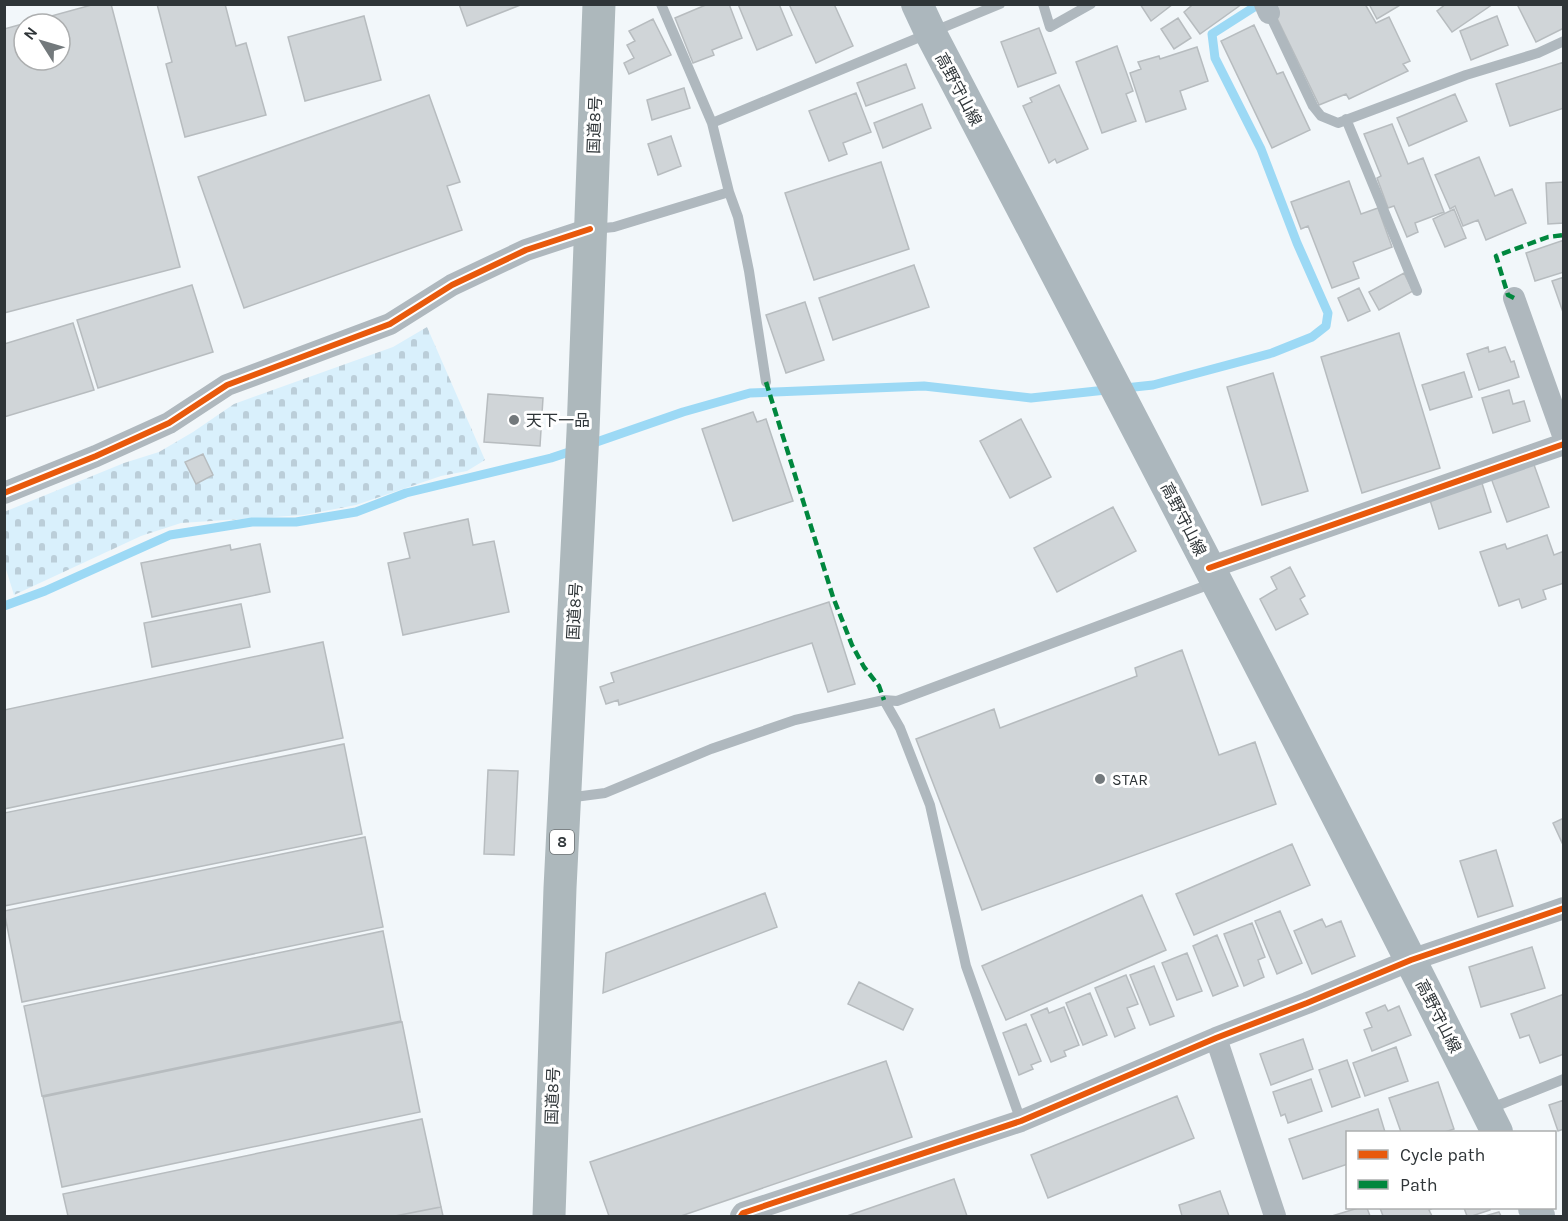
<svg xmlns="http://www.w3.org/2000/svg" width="1568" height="1221" viewBox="0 0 1568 1221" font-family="Karla,'Noto Sans JP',sans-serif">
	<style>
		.cemetery { fill: url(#cemetery-stones) }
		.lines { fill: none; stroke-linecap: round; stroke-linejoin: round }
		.stream { stroke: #9cd9f5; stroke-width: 9 }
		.building { fill: #d0d5d8; stroke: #b7bcbf; stroke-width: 1.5; fill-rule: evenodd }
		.service { stroke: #afb8be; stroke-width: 10 }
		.minor { stroke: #afb8be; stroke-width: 22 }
		.secondary { stroke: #acb7bd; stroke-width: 32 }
		.trunk { stroke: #adb8bc; stroke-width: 33 }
		.quiet { stroke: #00873e; stroke-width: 4.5; stroke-dasharray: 9 4.5; stroke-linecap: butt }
		.cycleway-casing { stroke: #fff; stroke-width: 10 }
		.cycleway { stroke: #e8590c; stroke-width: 6 }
		.poi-dot { fill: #73797c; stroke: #fff; stroke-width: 2 }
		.labels { text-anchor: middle; stroke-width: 6; stroke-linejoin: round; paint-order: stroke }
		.shield { fill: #fff; stroke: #6d7274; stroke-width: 1.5 }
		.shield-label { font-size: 15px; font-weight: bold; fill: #2f3538 }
		.street-label { font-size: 16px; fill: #2f3538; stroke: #fff }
		.poi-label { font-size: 16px; fill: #2f3538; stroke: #fff; text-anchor: start }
	</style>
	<defs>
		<pattern id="cemetery-stones" width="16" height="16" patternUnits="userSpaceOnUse" patternTransform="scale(1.5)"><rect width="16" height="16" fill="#d9f0fc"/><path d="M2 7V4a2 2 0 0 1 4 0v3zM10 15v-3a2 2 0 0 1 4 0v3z" fill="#bbced9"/></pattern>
	</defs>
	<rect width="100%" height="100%" fill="#f2f7fa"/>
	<path class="cemetery" d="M427 327 485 460 467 471 441 476 356 505 304 515 181 523 141 536 14 595 5 566 4 512 124 463 159 452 193 432 234 404 393 347Z"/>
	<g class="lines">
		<path class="stream" d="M588 445 683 412 750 393 924 386 1031 398 1153 385 1272 353 1312 337 1326 326 1328 313 1297 243 1261 149 1215 58 1212 34 1259 4
			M4 606 45 591 170 535 252 522H296L356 512 406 493 551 458 575 450"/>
	</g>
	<path class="building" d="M95 4H111L180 267 4 313V29ZM24 24H60V60H24Z
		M157 4H225L236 46 246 43 266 115 185 137 166 64 172 62Z
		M459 4H523L467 26Z
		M708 4H729L742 38 712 50 714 55 693 63 675 18Z
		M738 4H779L792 35 757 50Z
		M789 4H834L853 46 816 63Z
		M1140 4H1173L1151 21Z
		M1190 4H1242L1200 34 1184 12 1191 6Z
		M1273 4H1365L1376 23 1389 17 1410 61 1403 64 1408 71 1349 99 1346 94 1319 105 1274 12Z
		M1369 4H1402L1377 19Z
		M1446 4H1493L1452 32 1437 11Z
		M1517 4H1564V28L1536 42Z
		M364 16 381 80 305 101 288 37Z
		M1497 16 1508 45 1471 60 1460 31Z
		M1178 18 1191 38 1174 49 1161 29Z
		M653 19 671 55 629 74 624 63 634 58 627 45 635 41 629 31Z
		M1254 25 1277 74 1283 72 1310 130 1272 148 1221 41Z
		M1039 28 1056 73 1018 87 1001 42Z
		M1117 46 1133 91 1126 94 1136 121 1102 133 1076 62Z
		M1197 47 1208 81 1180 91 1186 109 1146 122 1130 73 1141 69 1138 62 1159 56 1160 59Z
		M1564 62V108L1510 126 1496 84Z
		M906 64 915 88 866 106 857 83Z
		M1059 85 1088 149 1057 163 1055 159 1049 163 1023 106 1032 102 1030 98Z
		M684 88 690 108 652 120 647 100Z
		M856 93 871 132 843 143 847 154 829 161 809 111Z
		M1455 94 1467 121 1409 146 1397 118Z
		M429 95 460 182 447 186 462 230 244 308 198 177Z
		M922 104 931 128 883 148 874 123Z
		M1392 124 1408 164 1423 158 1444 212 1415 223 1418 232 1407 237 1394 206 1388 208 1377 178 1381 176 1364 134Z
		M671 136 681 166 658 175 648 144Z
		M1479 157 1495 196 1512 189 1526 223 1486 240 1478 220 1463 226 1455 206 1450 209 1435 175Z
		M881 162 909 249 814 280 785 193Z
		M1349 181 1361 214 1378 208 1392 247 1353 262 1359 278 1332 288 1308 226 1301 229 1291 202Z
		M1564 182V223L1548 224 1546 183Z
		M1454 209 1466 238 1445 247 1433 219Z
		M1564 240V272L1535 281 1526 253Z
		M914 265 929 307 833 340 819 298Z
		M1404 273 1413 291 1379 310 1369 292Z
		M1564 277V315L1552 281Z
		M192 285 213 352 98 388 77 320Z
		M1359 288 1370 311 1348 321 1338 298Z
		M805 302 824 360 786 373 766 315Z
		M73 323 94 390 4 417V344Z
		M1399 333 1440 468 1362 493 1321 357Z
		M1488 347 1489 352 1505 347 1511 362 1514 361 1519 377 1479 390 1467 354Z
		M1464 372 1472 397 1430 410 1422 385Z
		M1273 373 1308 491 1262 505 1227 387Z
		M1509 390 1513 404 1524 401 1530 421 1493 433 1482 398Z
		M488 394 543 398 540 446 484 442Z
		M753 412 757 422 766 419 793 501 733 521 702 429Z
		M1021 419 1051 477 1010 498 980 441Z
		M203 454 213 475 196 484 185 462Z
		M1533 462 1549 507 1507 522 1491 478Z
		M1481 480 1491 512 1439 529 1429 497Z
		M1113 507 1136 551 1057 592 1034 548Z
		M468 519 473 545 494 541 509 612 403 635 388 563 410 558 404 533Z
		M1547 535 1554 555 1564 551V583L1543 590 1546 599 1522 608 1519 599 1499 606 1480 552 1505 544 1507 549Z
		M260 544 270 592 152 617 141 563 230 545 231 550Z
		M1290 567 1305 596 1300 599 1308 614 1276 630 1260 599 1277 589 1271 577Z
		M829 602 855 684 828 692 812 643 619 705 618 700 606 704 600 687 614 682 611 673Z
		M241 604 250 647 152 667 144 623Z
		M323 642 343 738 4 809V710Z
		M1182 650 1219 755 1255 742 1276 804 982 910 916 739 994 709 1000 728 1137 676 1135 668Z
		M344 744 362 834 4 906V813Z
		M488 770 518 771 514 855 484 854Z
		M1564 818V847L1553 823Z
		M365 837 383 927 22 1002 4 911Z
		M1292 844 1310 885 1194 935 1176 894Z
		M1496 850 1513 906 1478 917 1460 861Z
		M765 893 777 927 603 993 606 953Z
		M1142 895 1166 950 1006 1020 982 966Z
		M1280 911 1302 963 1277 974 1255 921Z
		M1322 919 1326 927 1341 921 1355 956 1312 974 1294 931Z
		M1252 923 1265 957 1258 960 1264 977 1244 986 1224 934Z
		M383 931 401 1021 42 1096 24 1006Z
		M1217 935 1238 986 1213 996 1193 946Z
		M1532 947 1545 988 1481 1007 1469 967Z
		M1187 953 1202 991 1177 1000 1162 963Z
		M1154 966 1174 1016 1150 1025 1130 975Z
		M1126 975 1138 1004 1127 1008 1135 1028 1115 1037 1095 988Z
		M859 982 913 1009 903 1030 848 1004Z
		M1090 993 1107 1035 1083 1045 1066 1003Z
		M1564 994V1054L1540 1063 1529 1035 1520 1038 1511 1014Z
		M1385 1005 1388 1011 1399 1006 1411 1035 1372 1051 1364 1030 1372 1027 1366 1013Z
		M1064 1007 1079 1045 1064 1051 1066 1056 1051 1062 1031 1015 1047 1008 1049 1013Z
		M402 1022 420 1112 62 1187 43 1097Z
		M1026 1024 1041 1061 1031 1065 1033 1069 1019 1075 1003 1033Z
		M1303 1039 1313 1069 1271 1085 1260 1054Z
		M1396 1047 1408 1081 1365 1096 1353 1063Z
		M1347 1060 1360 1097 1332 1107 1319 1070Z
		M886 1061 912 1137 681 1216H609L590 1162Z
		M1311 1079 1322 1111 1288 1123 1285 1114 1281 1116 1273 1092Z
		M1438 1082 1454 1129 1445 1132H1401L1389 1098Z
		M1177 1096 1194 1138 1048 1198 1031 1155Z
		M1564 1100V1129L1558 1131 1549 1105Z
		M1378 1109 1385 1132H1348V1164L1303 1179 1289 1139Z
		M422 1119 441 1207 395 1216H68L63 1194Z
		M954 1179 967 1216H847Z
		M1220 1191 1229 1216H1182L1179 1205Z
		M441 1207 443 1216H395Z
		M1358 1208H1367L1370 1216H1332Z
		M1380 1208H1433L1429 1210 1432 1216H1383Z
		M1464 1208H1490V1210L1472 1216H1467Z
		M1499 1212 1501 1216H1485Z"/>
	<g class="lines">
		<path class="service" d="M661 4 712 123 729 192 738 217 749 271 766 382
			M1043 4 1050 27 1091 4
			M1269 13 1313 106 1321 116 1338 123 1466 75 1538 53 1564 41
			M1346 119 1417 291
			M712 123 1000 4
			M594 229 614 227 729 192
			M884 700 900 728 930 805 966 966 1021 1121
			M567 798 605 793 711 749 795 720 884 700 897 701 1213 583
			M1489 1109 1564 1079"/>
		<path class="minor" d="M1265 4 1269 13
			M1514 298 1564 438
			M4 493 96 456 169 423 227 385 390 324 452 285 526 250 590 229
			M1209 568 1564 444
			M1216 1038 1275 1216
			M741 1216 743 1213 1021 1121 1216 1038 1307 1003 1411 960 1564 908"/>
		<path class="secondary" d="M917 4 931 34C1122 399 1313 764 1497 1132
			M1534 1208 1539 1216"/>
		<path class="trunk" d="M549 1216 560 888 583 432 599 4"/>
		<path class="quiet" d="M1514 298 1508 295 1496 256 1548 237 1564 235
			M766 382 833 597 852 645 864 667 879 686 884 700"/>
		<defs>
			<path id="cycleway" d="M4 493 96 456 169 423 227 385 390 324 452 285 526 250 590 229
				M1209 568 1564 444
				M741 1216 743 1213 1021 1121 1216 1038 1307 1003 1411 960 1564 908"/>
		</defs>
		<use href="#cycleway" class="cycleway-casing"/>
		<use href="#cycleway" class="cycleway"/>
	</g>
	<g class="poi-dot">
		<circle cx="514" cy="420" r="6"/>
		<circle cx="1100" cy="779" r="6"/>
	</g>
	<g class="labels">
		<rect class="shield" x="550" y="830" width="24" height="24" rx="4.5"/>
		<g class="shield-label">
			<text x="562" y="847">8</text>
		</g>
		<g class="street-label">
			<text transform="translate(959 89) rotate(62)" y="6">高野守山線</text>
			<text transform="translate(594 125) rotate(-88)" y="6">国道8号</text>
			<text transform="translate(1184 519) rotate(63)" y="6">高野守山線</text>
			<text transform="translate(574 611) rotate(-87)" y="6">国道8号</text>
			<text transform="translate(1439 1016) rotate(63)" y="6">高野守山線</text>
			<text transform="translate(552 1096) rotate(-88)" y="6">国道8号</text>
		</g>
		<g class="poi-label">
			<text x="526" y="426">天下一品</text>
			<text x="1112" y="785">STAR</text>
		</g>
	</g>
	<rect width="1568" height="1221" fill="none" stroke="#2f3538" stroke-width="12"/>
	<rect x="1346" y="1131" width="210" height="78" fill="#ffffff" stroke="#acaeaf" stroke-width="1.5"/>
	<rect x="1358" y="1150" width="30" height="9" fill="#e8590c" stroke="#acaeaf" stroke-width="1.5"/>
	<text x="1400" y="1161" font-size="18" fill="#2f3538">Cycle path</text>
	<rect x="1358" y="1180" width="30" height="9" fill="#00873e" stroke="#acaeaf" stroke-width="1.5"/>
	<text x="1400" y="1191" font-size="18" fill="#2f3538">Path</text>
	<g transform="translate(42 42) rotate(307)"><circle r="28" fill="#ffffff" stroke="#acaeaf" stroke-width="1.5"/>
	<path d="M0-4.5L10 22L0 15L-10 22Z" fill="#73797c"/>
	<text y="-9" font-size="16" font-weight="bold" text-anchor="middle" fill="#2f3538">N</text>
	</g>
</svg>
